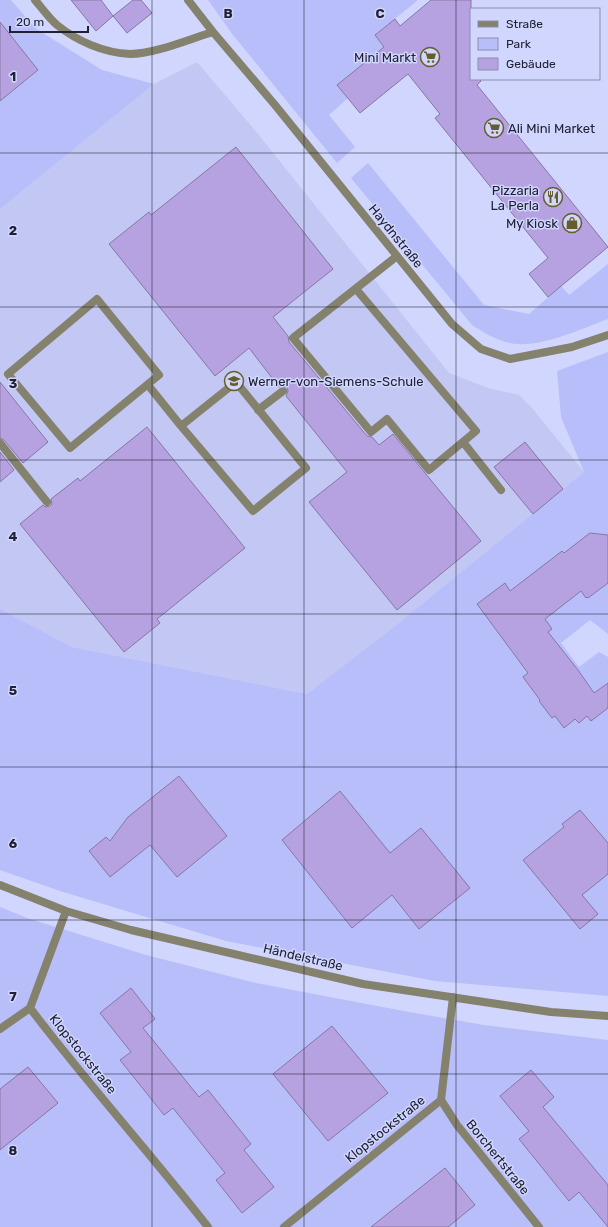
<svg xmlns="http://www.w3.org/2000/svg" width="608" height="1227" font-family="Rubik,sans-serif">
<rect width="100%" height="100%" fill="#d1d6fe"/>
<path fill="#c2c8f3" d="M197,62L254,129L449,373L488,388L519,395L532,408L584,472L395,626L307,694L72,647L0,609V209L154,84Z"/>
<path fill="#b7befa" d="M0,0H11L35,28L102,70L154,84L0,209Z
M208,0H418L375,35L384,47L337,85L348,98L329,115L355,147L337,163L233,35Z
M368,163L484,305L529,314L561,286L569,295L608,264V319C581,329 545,346 517,344C501,343 484,333 472,325L351,178Z
M608,352V634L590,620L561,643L579,667L599,652L608,657V996L435,981L226,941L60,891L0,870V609L72,647L307,694L395,626L584,472L561,417L557,371Z
M0,907L27,918L146,955L256,983L409,1012L484,1025L608,1040V1227H0Z"/>
<path fill="#b6a2e0" stroke="#8677a4" d="M71,0H101L113,16L96,31Z
M133,0H141L152,13L127,33L113,16Z
M431,0H471V79H479L481,81L477,85L608,247L548,297L529,274L548,258L435,118L440,114L408,74L360,113L337,85L384,47L375,35L395,19L400,26Z
M0,22L38,70L0,101Z
M236,147L333,269L273,317L288,336L289,342L367,436L372,437L379,445L393,434L481,541L397,610L309,502L347,472L286,396L288,391L287,387L283,386L279,387L249,348L215,376L109,244L149,212L151,215Z
M0,382L48,442L23,463L4,440L0,438Z
M147,427L245,548L157,619L160,623L124,652L20,524L43,505L45,507L50,506L52,504L51,499L78,478L80,481Z
M525,442L563,489L533,514L494,467Z
M0,452L14,470L0,482Z
M590,533L608,535V583L588,598L587,597L586,598L581,591L545,619L552,629L548,632L578,670L594,693L608,683V708L591,721L587,716L579,723L575,719L564,728L555,716L552,718L539,701L540,700L523,677L528,673L477,604L505,583L510,591L562,551L564,553Z
M179,776L227,836L177,877L150,845L110,877L89,851L106,837L110,841L128,817Z
M340,791L390,853L421,828L470,888L419,929L392,895L352,928L282,840Z
M580,810L608,843V874L582,895L598,914L580,929L523,860L564,827L562,824Z
M131,988L155,1019L143,1028L199,1097L208,1090L251,1144L244,1150L274,1187L242,1213L216,1180L225,1173L173,1108L164,1115L120,1060L131,1052L100,1013Z
M332,1026L388,1093L328,1141L273,1074Z
M28,1067L58,1103L0,1150V1089Z
M531,1070L554,1097L543,1107L608,1185V1227L579,1192L569,1201L519,1139L529,1131L500,1096Z
M445,1168L475,1205L448,1227H371Z"/>
<g fill="none" stroke-linecap="round" stroke-linejoin="round">
<path stroke="#84816c" stroke-width="8" d="M35,0C42,8 49,18 57,25C77,41 104,53 130,54C155,54 189,39 213,32
M188,0L213,32L275,105L452,324L481,349L510,359L572,347L608,335
M356,289L476,431L429,470L387,419L371,432L293,338L397,256
M97,299L159,375L70,448L8,374Z
M236,382L306,468L253,511L181,426Z
M148,385L181,426
M258,410L283,391
M463,442L501,490
M0,443L47,502
M0,885L66,911L131,930L363,984L551,1012L608,1016
M30,1008C87,1083 150,1153 208,1227
M0,1029L30,1008L66,911
M441,1100L457,1125L539,1227
M284,1227L441,1100L453,997"/>
</g>
<path fill="none" stroke="#202134" stroke-width="1" stroke-opacity="0.55" d="M152,0V1227M304,0V1227M456,0V1227M0,153H608M0,307H608M0,460H608M0,614H608M0,767H608M0,920H608M0,1074H608"/>
<defs>
<g id="supermarket-ring" transform="scale(1)"><circle r="9.5" fill="#d1d6fe" stroke="#665d2a" stroke-width="1.5"/><path d="M-6-5.5h2.5l.6 2H6L4.5 2H-2.5L-4.4-4H-6ZM-1.5 3.2a1.3 1.3 0 1 0 .1 0ZM3 3.2a1.3 1.3 0 1 0 .1 0Z" fill="#665d2a"/></g>
<g id="restaurant-ring" transform="scale(1)"><circle r="9.5" fill="#d1d6fe" stroke="#665d2a" stroke-width="1.5"/><path d="M-5-6h1v4h1v-4h1v4h1v-4h1v5L-1.5 .5V6h-2V.5L-5-1ZM5-6V6H3V1.5H1.5Q1.5-4 5-6Z" fill="#665d2a"/></g>
<g id="shop-ring" transform="scale(1)"><circle r="9.5" fill="#d1d6fe" stroke="#665d2a" stroke-width="1.5"/><path d="M-5-2.5h2.3a2.7 3.5 0 0 1 5.4 0H5L5.5 6h-11ZM-1.5-2.5h3a1.5 2.3 0 0 0-3 0Z" fill="#665d2a"/></g>
<g id="school-ring" transform="scale(1)"><circle r="9.5" fill="#d1d6fe" stroke="#665d2a" stroke-width="1.5"/><path d="M0-5L7-2L0 1L-7-2ZM-4 1L0 2.5L4 1V4Q0 6-4 4Z" fill="#665d2a"/></g>
</defs>
<g fill-rule="evenodd">
<use href="#supermarket-ring" x="430" y="57"/>
<use href="#supermarket-ring" x="494" y="128"/>
<use href="#restaurant-ring" x="553" y="197"/>
<use href="#shop-ring" x="572" y="223"/>
<use href="#school-ring" x="234" y="381"/>
</g>
<g text-anchor="middle" dominant-baseline="central" stroke-width="3" stroke-linejoin="round" paint-order="stroke">
<g font-size="13" fill="#202134" stroke="#d1d6fe" text-anchor="end">
<text x="416" y="57">Mini Markt</text>
<text x="508" y="128" text-anchor="start">Ali Mini Market</text>
<text x="539" y="190">Pizzaria<tspan x="539" dy="15">La Perla</tspan></text>
<text x="558" y="223">My Kiosk</text>
<text x="248" y="381" text-anchor="start">Werner-von-Siemens-Schule</text>
</g>
<g font-size="13" fill="#202134" stroke="#d1d6fe">
<text transform="translate(396 236) rotate(51)">Haydnstraße</text>
<text transform="translate(303 957) rotate(13)">Händelstraße</text>
<text transform="translate(83 1054) rotate(51)">Klopstockstraße</text>
<text transform="translate(385 1129) rotate(-39)">Klopstockstraße</text>
<text transform="translate(498 1157) rotate(51)">Borchertstraße</text>
</g>
</g>
<g font-size="13" text-anchor="middle" font-weight="bold" fill="#202134" stroke="#d1d6fe" stroke-width="3" stroke-linejoin="round" paint-order="stroke">
<text x="228" y="18">B</text>
<text x="380" y="18">C</text>
<text x="13" y="81">1</text>
<text x="13" y="235">2</text>
<text x="13" y="388">3</text>
<text x="13" y="541">4</text>
<text x="13" y="695">5</text>
<text x="13" y="848">6</text>
<text x="13" y="1001">7</text>
<text x="13" y="1155">8</text>
</g>
<rect x="470" y="8" width="130" height="72" fill="#d1d6fe" stroke="#8a8ead"/>
<rect x="478" y="21" width="20" height="6" fill="#84816c" stroke="#8a8ead"/>
<text x="506" y="28" font-size="12" fill="#202134">Straße</text>
<rect x="478" y="38" width="20" height="12" fill="#b7befa" stroke="#8a8ead"/>
<text x="506" y="48" font-size="12" fill="#202134">Park</text>
<rect x="478" y="58" width="20" height="12" fill="#b6a2e0" stroke="#8a8ead"/>
<text x="506" y="68" font-size="12" fill="#202134">Gebäude</text>
<path d="M10 26v6h78v-6" fill="none" stroke="#202134" stroke-width="2"/>
<text x="16" y="26" font-size="12" fill="#202134" stroke="#d1d6fe" stroke-width="3" paint-order="stroke">20 m</text>
</svg>
